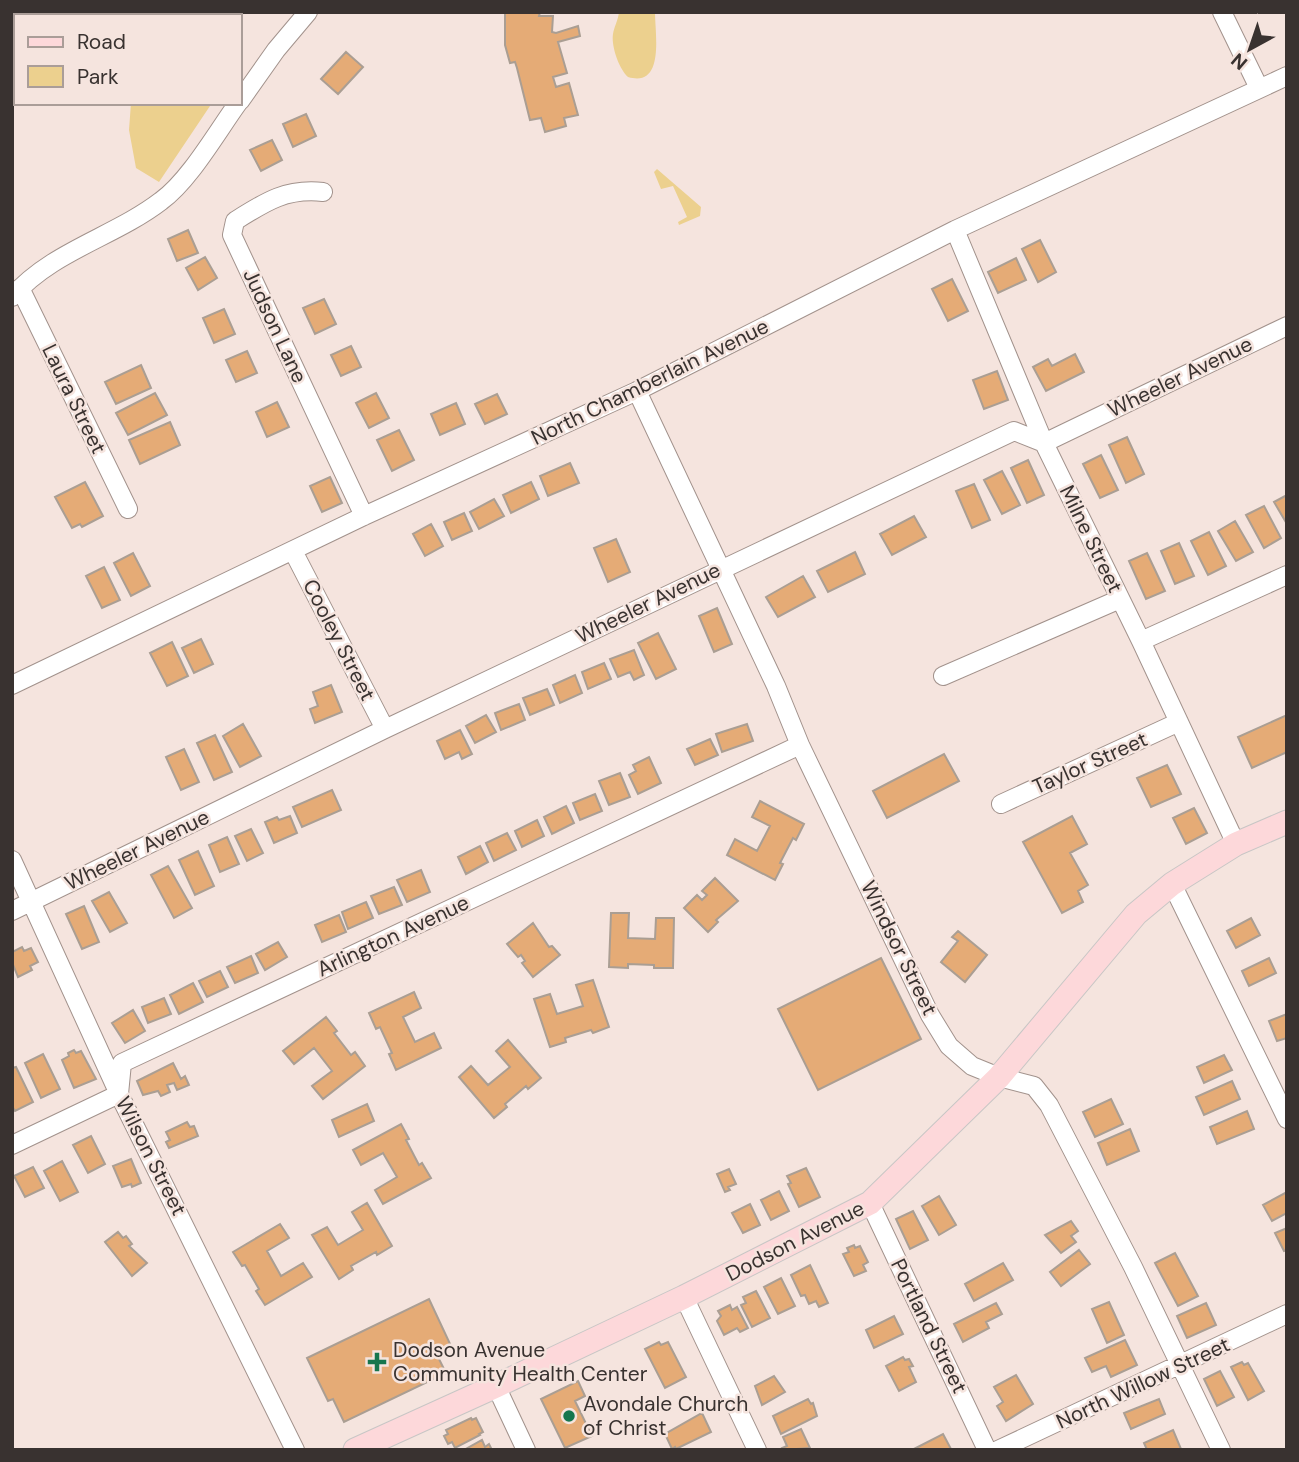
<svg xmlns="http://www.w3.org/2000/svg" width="1299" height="1462" font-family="'DM Sans',sans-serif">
<rect width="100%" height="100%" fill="#f5e4de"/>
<path fill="#ecd08e" d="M12,12H196L197,16H16V82L12,83Z
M619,12H655C655,34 665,88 628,77C619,69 611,46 613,34C614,27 618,21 619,12Z
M131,103H212L159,182L136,168L129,130Z
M657,169L701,207L700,216L679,225L678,222L687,217L673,186L661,189L654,172Z"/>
<path fill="#e5ab76" stroke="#aa9e93" stroke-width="2" d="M505,12H540L539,16H553L552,32L556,33L578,26L580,36L558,42L567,73L553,77L556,87L569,83L578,115L564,118L566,126L545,132L541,118L530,120L517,68L515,62L510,63L505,45Z
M346,52L363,67L338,94L321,79Z
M306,114L316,136L293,147L283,124Z
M272,140L282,160L261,171L250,150Z
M188,230L198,253L177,261L168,239Z
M1040,240L1056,272L1038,282L1022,249Z
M205,257L217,278L198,290L186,268Z
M1016,258L1026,280L998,293L988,272Z
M952,279L968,311L948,321L932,289Z
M324,299L336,324L315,334L303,308Z
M224,309L235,334L214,343L203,318Z
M351,346L361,367L341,376L331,355Z
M247,351L257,373L236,382L226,360Z
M1075,354L1084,372L1046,391L1033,367L1048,359L1052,366Z
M141,365L151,388L116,404L105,382Z
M997,371L1008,400L984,409L973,380Z
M155,393L167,415L128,435L116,413Z
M376,393L389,418L369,428L356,403Z
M497,394L507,414L485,424L475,404Z
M277,402L289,427L267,437L256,412Z
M456,403L465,424L440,435L431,414Z
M170,422L180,445L140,464L129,440Z
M399,430L414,460L392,471L377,440Z
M1127,437L1144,474L1126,483L1109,445Z
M1101,455L1118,490L1100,498L1083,464Z
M1028,460L1044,495L1027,503L1011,468Z
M570,463L579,483L548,496L540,476Z
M1002,471L1020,505L1002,514L984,480Z
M330,477L342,503L322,512L310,486Z
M85,482L103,516L82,527L80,524L72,528L55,497Z
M531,482L539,499L511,513L503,495Z
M974,484L990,520L972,528L956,491Z
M1287,495V524L1274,502Z
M494,499L504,516L479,529L470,512Z
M1264,506L1281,538L1264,548L1246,515Z
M464,513L472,531L452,540L444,522Z
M914,516L926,537L892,555L880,534Z
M1235,521L1253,552L1236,561L1218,531Z
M431,524L443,546L425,556L413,534Z
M1209,532L1226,566L1208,575L1191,541Z
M616,539L630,572L608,582L594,548Z
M1179,543L1194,576L1175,584L1161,551Z
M855,552L865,574L828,592L817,571Z
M133,553L150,586L131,596L114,563Z
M1147,553L1165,591L1146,599L1129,561Z
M104,567L120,600L102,608L86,576Z
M803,576L815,597L778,617L766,597Z
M717,608L732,644L714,652L699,616Z
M658,633L676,669L656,679L638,643Z
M201,639L213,664L194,673L182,648Z
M172,642L188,676L167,686L150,653Z
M634,650L644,675L634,680L630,672L618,677L610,659Z
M604,663L611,679L588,689L582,672Z
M575,675L582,693L560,703L553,685Z
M331,685L342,712L315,723L310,709L318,706L313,692Z
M547,689L554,705L530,715L523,698Z
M519,704L525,720L501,730L495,713Z
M486,715L496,732L475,743L466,726Z
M1287,715V752L1252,768L1238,737Z
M243,724L261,756L240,767L223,736Z
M747,724L753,741L722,752L716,734Z
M460,730L472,754L462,759L459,752L445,759L437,741Z
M215,735L232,772L214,780L197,743Z
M710,739L718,755L695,765L687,749Z
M184,749L199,782L181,790L166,757Z
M944,754L959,781L887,818L873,791Z
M649,757L661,783L638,794L629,775L636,771L633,765Z
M1167,765L1181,794L1151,807L1137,778Z
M620,773L630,797L609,805L599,781Z
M332,790L341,810L302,827L293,807Z
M595,794L602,811L580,820L573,803Z
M760,801L804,824L796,840L793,838L780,863L783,864L775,880L727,855L735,839L757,851L770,826L752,817Z
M566,806L574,823L552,834L544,817Z
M1194,808L1207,833L1186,844L1173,818Z
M290,816L297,833L274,843L265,822L277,817L279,820Z
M1072,816L1087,844L1070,853L1088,885L1078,891L1083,902L1062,913L1023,842Z
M537,820L544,836L522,847L515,831Z
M251,829L263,853L247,861L235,836Z
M507,833L516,850L494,861L486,843Z
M227,837L239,864L220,872L209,845Z
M480,846L488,862L466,874L458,857Z
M198,851L214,886L195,895L179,860Z
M168,866L192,908L174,918L151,875Z
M421,870L430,892L407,902L397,880Z
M715,878L738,901L716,920L718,922L708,932L684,908L697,895L702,900L707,895L702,891Z
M394,887L402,905L379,914L371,896Z
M109,892L127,923L110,932L92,901Z
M366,902L373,918L348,929L342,912Z
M84,906L99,942L82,949L66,914Z
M611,913H629L628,938L655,939L656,918H674L673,968H654V965L628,964V968L609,967Z
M339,915L346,932L322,942L315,925Z
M1251,918L1260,935L1236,948L1227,931Z
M533,923L549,947L552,946L560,955L533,977L522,963L525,961L521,955L518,957L507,944Z
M958,931L987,955L965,982L941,962L958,941L952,937Z
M278,942L287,957L265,970L256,954Z
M22,947L24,951L31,948L38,962L30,966L32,970L18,977L12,962V952Z
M251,956L258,973L235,983L227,967Z
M881,958L921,1039L818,1090L778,1009Z
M1269,958L1276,973L1249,986L1242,971Z
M220,971L228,987L207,997L199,981Z
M593,980L609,1027L593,1033L591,1030L565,1038L566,1042L550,1047L534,999L550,994L557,1014L583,1006L576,985Z
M193,983L203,1002L179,1014L170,995Z
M414,992L421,1008L403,1017L415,1042L434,1033L441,1048L396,1070L389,1054L392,1053L380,1027L376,1029L369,1013Z
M164,998L171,1014L148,1023L142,1007Z
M133,1010L145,1031L125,1043L112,1023Z
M1287,1014V1038L1277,1041L1269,1021Z
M326,1017L337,1031L334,1033L351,1055L355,1052L365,1066L323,1099L312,1086L332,1071L314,1048L294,1064L283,1051Z
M508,1040L541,1078L528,1089L526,1086L505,1104L507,1107L494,1118L459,1077L471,1066L488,1085L510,1067L496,1051Z
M74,1050L76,1053L81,1051L96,1079L74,1088L62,1060L69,1056L68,1053Z
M43,1054L60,1089L41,1098L25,1063Z
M1224,1055L1232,1070L1204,1083L1197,1067Z
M173,1063L181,1079L185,1076L189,1085L177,1090L174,1083L167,1085L170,1092L161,1096L158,1091L143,1095L137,1081Z
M16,1067L33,1102L15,1111L12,1106V1068Z
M1232,1081L1240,1099L1204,1115L1196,1097Z
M1111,1099L1123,1124L1095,1137L1083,1112Z
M367,1104L374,1121L339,1137L332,1120Z
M1247,1111L1254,1129L1217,1144L1210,1127Z
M187,1122L190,1127L194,1126L198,1136L169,1148L166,1142L170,1140L166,1132Z
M401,1124L409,1139L406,1140L419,1165L422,1163L431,1178L383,1204L375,1190L397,1177L383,1153L361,1165L353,1150Z
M1130,1129L1139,1151L1107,1165L1098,1143Z
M91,1136L105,1164L88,1173L73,1145Z
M131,1159L141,1183L132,1187L131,1184L122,1187L113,1166Z
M62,1161L78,1192L60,1201L44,1171Z
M33,1167L44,1188L25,1197L14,1176Z
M806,1168L820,1197L799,1207L788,1184L791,1183L787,1176Z
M729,1169L736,1184L728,1187L730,1190L725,1192L717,1174Z
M779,1191L789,1211L771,1220L761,1200Z
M1287,1192V1213L1272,1221L1263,1205Z
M939,1196L956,1225L939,1235L922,1206Z
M367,1203L392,1246L377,1255L376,1252L351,1266L353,1270L339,1279L312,1235L327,1227L338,1245L363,1230L352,1212Z
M750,1204L760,1225L743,1233L732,1213Z
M913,1211L928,1240L910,1249L896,1219Z
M1071,1221L1078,1231L1071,1236L1076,1242L1061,1253L1045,1235Z
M280,1224L289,1238L267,1251L281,1276L303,1263L312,1277L265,1305L256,1291L259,1289L245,1265L242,1266L233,1252Z
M1287,1228V1250L1284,1251L1275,1233Z
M118,1232L123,1238L126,1236L132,1244L129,1246L147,1263L132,1276L105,1242Z
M854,1245L855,1248L860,1246L868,1262L863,1265L866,1271L854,1276L843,1254L849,1252L847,1248Z
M1079,1250L1090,1264L1061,1286L1050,1272Z
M1175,1253L1198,1296L1178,1306L1155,1263Z
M1003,1263L1013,1280L974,1301L965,1284Z
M810,1265L828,1303L819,1307L816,1301L809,1304L805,1295L801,1296L791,1275Z
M781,1278L795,1306L778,1314L764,1287Z
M756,1291L770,1318L752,1327L741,1305L746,1303L743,1297Z
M429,1299L451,1346L436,1353L446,1373L344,1422L333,1399L328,1401L307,1358Z
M1109,1302L1124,1335L1107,1343L1092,1309Z
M996,1303L1002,1314L986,1322L989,1328L963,1342L954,1324Z
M1206,1303L1216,1325L1187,1338L1177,1316Z
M730,1305L732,1310L737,1307L748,1328L740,1332L737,1328L724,1335L717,1321L721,1316L718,1311Z
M894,1316L903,1334L874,1348L866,1330Z
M1125,1340L1137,1365L1111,1377L1106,1366L1092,1372L1085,1358Z
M659,1342L661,1345L668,1342L686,1377L665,1388L645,1349Z
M903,1357L905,1360L909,1359L913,1366L909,1367L916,1382L899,1391L886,1366Z
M1242,1362L1244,1365L1248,1363L1264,1391L1248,1400L1231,1367Z
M1220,1371L1234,1397L1217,1406L1204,1379Z
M1016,1375L1033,1404L1006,1421L997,1406L1003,1402L994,1387Z
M774,1376L785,1392L762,1405L755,1386Z
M578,1381L585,1396L575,1401L592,1436L565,1448L541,1399Z
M808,1399L811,1404L813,1403L817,1416L781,1434L773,1416Z
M1159,1399L1165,1414L1131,1429L1124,1413Z
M702,1413L711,1432L676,1449L675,1447L672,1449L665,1434Z
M471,1418L472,1420L476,1418L483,1432L479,1434L480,1435L455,1448L452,1442L448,1444L444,1436L448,1434L446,1430Z
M801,1429L810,1448L783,1450L782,1448L787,1446L783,1437Z
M1173,1430L1181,1449L1147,1450L1144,1443Z
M943,1434L951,1449L912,1450Z
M482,1440L485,1447L489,1444L492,1450H464Z"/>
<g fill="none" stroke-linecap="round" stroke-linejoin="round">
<g stroke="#a2928c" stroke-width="20">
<path id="minor" d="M1222,12L1259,88
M240,101L276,50L308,12
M323,192C286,188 265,202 235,221L232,235L364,516
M955,230L1044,443L1141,641L1236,844
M20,288L128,509
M12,297C52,251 114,237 161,201C189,181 217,132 238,103
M637,391L776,686L800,745L930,1015L949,1046L972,1066L999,1077L1034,1086L1049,1105L1133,1267L1221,1450
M293,551L385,729
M1141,641L1287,575
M943,676L1120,599
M12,685L364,516L637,391L955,230L1287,76
M1001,804L1179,722
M12,860L119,1094L295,1450
M1172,884L1287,1119
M12,911L385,729L1014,431L1044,443L1287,326
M12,1145L119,1094L122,1063L800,745
M870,1203L987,1450
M684,1297L757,1450
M496,1386L526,1450
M998,1450L1287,1314"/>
</g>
<g stroke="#c8c6c5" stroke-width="25">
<path id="major" d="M355,1450L496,1386L684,1297L870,1203L999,1077L1136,914L1172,884L1236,844L1287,822"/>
</g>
<use href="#minor" stroke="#fff" stroke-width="18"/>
<use href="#major" stroke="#fdd8da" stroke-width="23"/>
</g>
<g fill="#16764d" stroke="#f5e4de" stroke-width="2.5">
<path d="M373.5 1351.5h7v7h7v7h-7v7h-7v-7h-7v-7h7z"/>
<circle cx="569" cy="1416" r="7"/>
</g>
<g text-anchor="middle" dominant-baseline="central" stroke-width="5" stroke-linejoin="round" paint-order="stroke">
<g font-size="21" fill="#393230" stroke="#f5e4de">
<text transform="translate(275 326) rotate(65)">Judson Lane</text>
<text transform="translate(1180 377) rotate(-26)">Wheeler Avenue</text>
<text transform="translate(650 382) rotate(-26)">North Chamberlain Avenue</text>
<text transform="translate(74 399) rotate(64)">Laura Street</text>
<text transform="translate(1091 539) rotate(64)">Milne Street</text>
<text transform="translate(648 603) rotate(-26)">Wheeler Avenue</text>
<text transform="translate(339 640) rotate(63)">Cooley Street</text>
<text transform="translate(1090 763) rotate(-24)">Taylor Street</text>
<text transform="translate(137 850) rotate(-26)">Wheeler Avenue</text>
<text transform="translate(393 936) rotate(-25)">Arlington Avenue</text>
<text transform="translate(899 948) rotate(64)">Windsor Street</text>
<text transform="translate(151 1156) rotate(63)">Wilson Street</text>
<text transform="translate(795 1241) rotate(-27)">Dodson Avenue</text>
<text transform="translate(929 1326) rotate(64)">Portland Street</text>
<text transform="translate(1143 1383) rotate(-25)">North Willow Street</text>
</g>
<g font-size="21" fill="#393230" stroke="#f5e4de" text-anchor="start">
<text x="393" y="1350">Dodson Avenue<tspan x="393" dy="24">Community Health Center</tspan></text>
<text x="583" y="1404">Avondale Church<tspan x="583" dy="24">of Christ</tspan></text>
</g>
</g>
<rect width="1299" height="1462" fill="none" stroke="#393230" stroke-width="28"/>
<rect x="14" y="14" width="228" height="91" fill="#f5e4de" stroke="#aa9d98" stroke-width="2"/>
<rect x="28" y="37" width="35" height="10" fill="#fdd8da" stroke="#aa9d98" stroke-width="2"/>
<text x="77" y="49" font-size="21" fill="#393230">Road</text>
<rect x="28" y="66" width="35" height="21" fill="#ecd08e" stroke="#aa9d98" stroke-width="2"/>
<text x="77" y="84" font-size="21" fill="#393230">Park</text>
<g transform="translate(1250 49) rotate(220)" stroke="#f5e4de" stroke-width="5" paint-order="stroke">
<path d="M0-5L12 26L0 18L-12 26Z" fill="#393230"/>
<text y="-10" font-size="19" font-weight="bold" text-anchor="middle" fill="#393230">N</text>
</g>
</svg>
